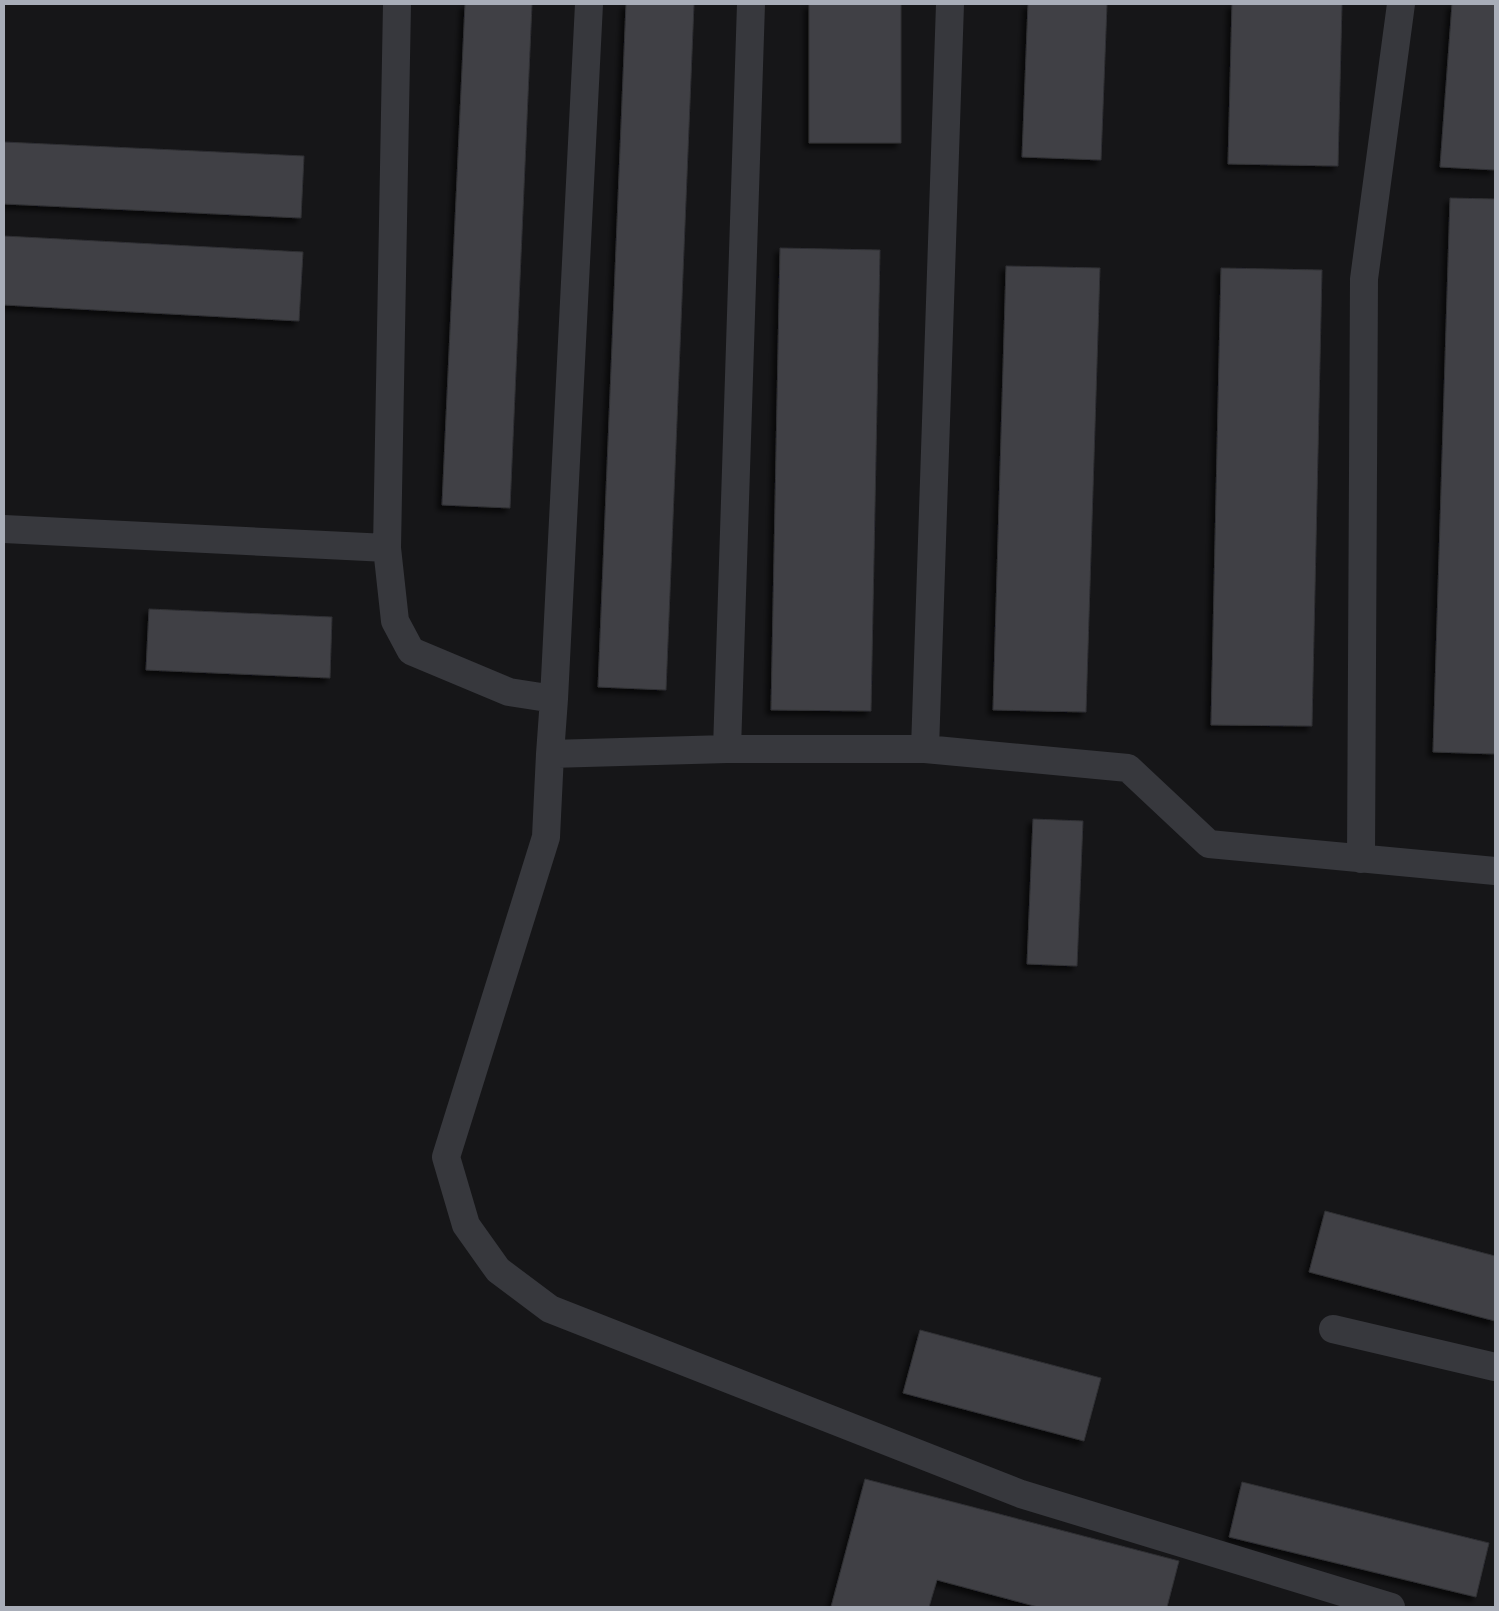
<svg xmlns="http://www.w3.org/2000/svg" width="1499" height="1611" font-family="Mulish,sans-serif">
<defs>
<filter id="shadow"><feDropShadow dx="-4.5" dy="4.5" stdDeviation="2.5" flood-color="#0009"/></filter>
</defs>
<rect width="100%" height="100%" fill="#161618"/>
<path fill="#404145" stroke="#303034" filter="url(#shadow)" d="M465,4H532L510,508L442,505Z
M626,4H694L666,690L598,687Z
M809,4H901V143H809Z
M1028,4H1107L1101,160L1022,157Z
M1232,4H1342L1338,166L1228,164Z
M1452,4H1495V170L1440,167Z
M4,142L304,156L301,218L4,204Z
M1450,198L1495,199V754L1433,752Z
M4,236L303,252L299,321L4,305Z
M780,248L880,250L871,711L771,710Z
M1006,266L1100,268L1086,712L993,710Z
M1221,268L1322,270L1312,726L1211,725Z
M149,609L332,617L330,678L146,670Z
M1033,819L1083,821L1077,966L1027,964Z
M1325,1211L1495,1256V1321L1309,1272Z
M920,1330L1101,1378L1084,1441L903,1393Z
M865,1479L1179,1561L1167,1607H1038L937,1580L929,1607H831Z
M1242,1482L1489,1543L1476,1597L1229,1537Z"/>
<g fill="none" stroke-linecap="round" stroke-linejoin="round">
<path stroke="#37383d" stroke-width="28" d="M397,4L387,548L395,621L411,651L509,692L554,699
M589,4L554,699L550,754L546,837L446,1157L466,1225L498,1270L550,1309L1021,1494L1391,1607
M4,529L387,548
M727,749L751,4
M925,749L950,4
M550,754L727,749H925L1128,768L1209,844L1495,871
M1361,859L1364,279L1401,4
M1333,1329L1495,1367"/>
</g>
<rect width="1499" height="1611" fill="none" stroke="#a8adb8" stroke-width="10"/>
</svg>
